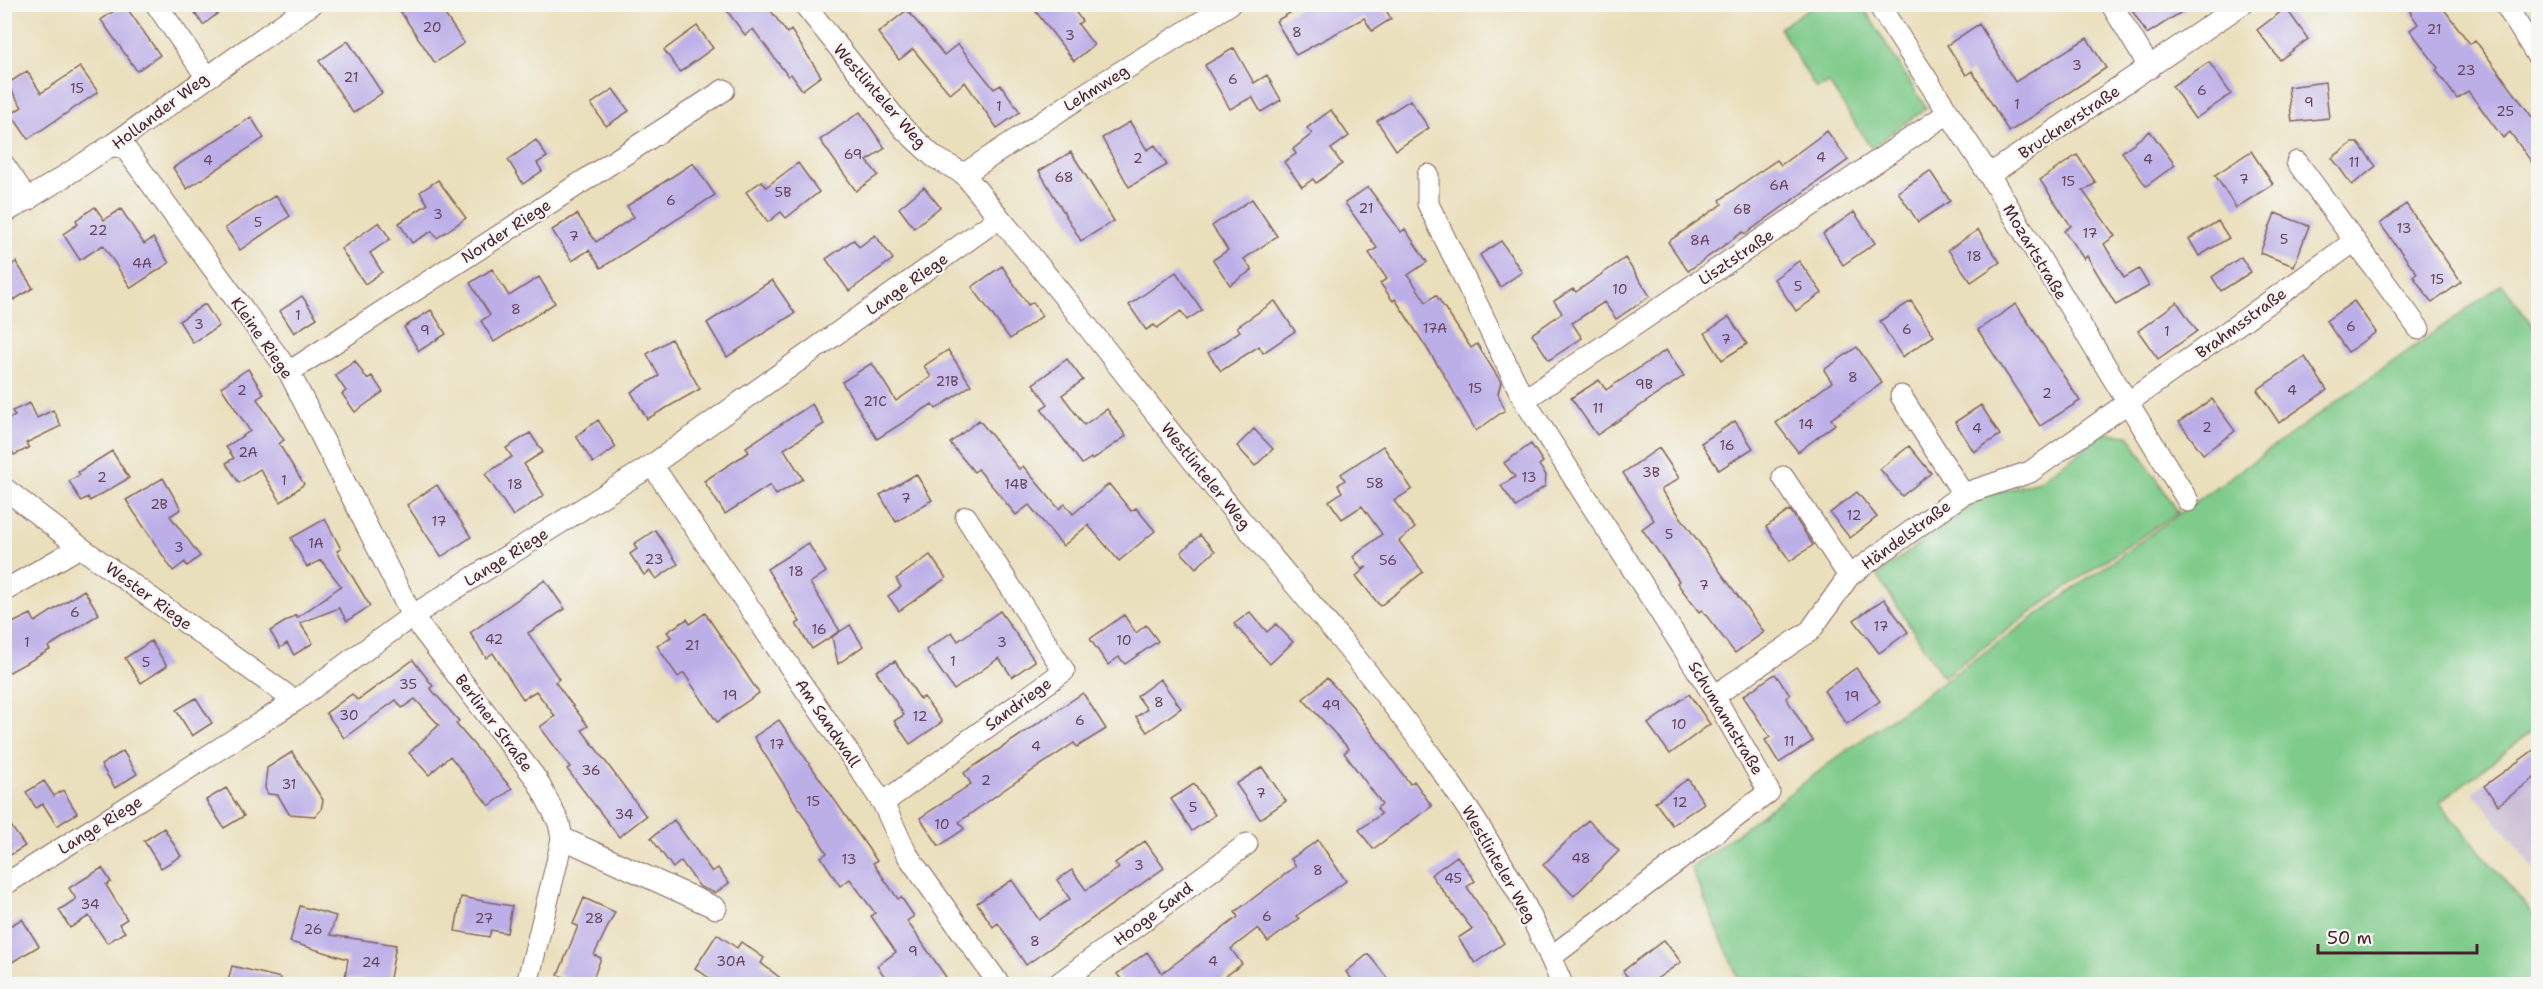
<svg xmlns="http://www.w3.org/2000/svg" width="2543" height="989" font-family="'Shantell Sans',sans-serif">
<rect width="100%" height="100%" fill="#f6f6f2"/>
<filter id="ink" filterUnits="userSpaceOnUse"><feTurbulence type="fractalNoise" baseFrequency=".0167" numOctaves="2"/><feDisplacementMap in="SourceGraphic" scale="12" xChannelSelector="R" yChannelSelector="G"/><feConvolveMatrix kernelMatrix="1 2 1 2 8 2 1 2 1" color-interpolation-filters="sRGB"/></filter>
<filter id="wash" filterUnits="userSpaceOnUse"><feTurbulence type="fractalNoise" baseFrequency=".008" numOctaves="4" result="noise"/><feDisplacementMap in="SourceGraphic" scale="24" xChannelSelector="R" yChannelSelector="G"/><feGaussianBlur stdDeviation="1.35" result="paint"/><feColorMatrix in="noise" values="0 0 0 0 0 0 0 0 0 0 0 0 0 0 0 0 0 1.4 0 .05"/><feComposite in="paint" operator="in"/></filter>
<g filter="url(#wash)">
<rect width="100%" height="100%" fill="#eadfbb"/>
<path fill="#cbbfd5" d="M2538,744V873L2473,792Z"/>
<path fill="#7fcb8a" stroke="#64755a" stroke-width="1.5" d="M1814,5H1862L1926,108L1871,148L1829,83L1816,89L1780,28Z
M2502,284L2538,333V726L2439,803L2538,920V984H1741L1691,868L1846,751Z
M2106,433L2128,435L2178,512L2065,588L1943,677L1877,575L1983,497L2039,481Z"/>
<g id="blocks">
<path fill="#bcafe8" d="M124,4L160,55L137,71L101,20Z
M189,4H230L203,25Z
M410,4H438L464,43L435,63L400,11Z
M722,4H766L787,33L791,30L821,76L802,90L791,74L788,76L753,29L745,35Z
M1030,4H1070L1082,21L1078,24L1094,45L1074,61Z
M1305,4H1387L1384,6L1391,19L1372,31L1364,18L1296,55L1276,21Z
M2128,4H2194L2147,34Z
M2419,4H2440L2470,44L2475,40L2538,125V171L2510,132L2503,138L2468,91L2457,99L2436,70L2438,68L2410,30L2418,24L2410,12Z
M2286,8L2308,39L2280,60L2257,30Z
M907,10L944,55L958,44L994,89L1001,85L1020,112L997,128L965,82L950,94L913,49L899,60L878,33Z
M1979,24L2015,82L2087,38L2106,68L2009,132L1972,71L1966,75L1947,45Z
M697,26L713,48L680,72L664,50Z
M348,41L382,93L353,113L319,61Z
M1234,48L1254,83L1267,75L1281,100L1261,112L1252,97L1230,109L1205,65Z
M2209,62L2231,94L2195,119L2172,86Z
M80,67L98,92L28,139L11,114L22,107L7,84L27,71L41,93Z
M2325,82L2329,118L2292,122L2288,87Z
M613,89L629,111L606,126L591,104Z
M1410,100L1429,128L1396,150L1377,121Z
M1331,110L1349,136L1331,149L1342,164L1316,183L1313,179L1302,187L1284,162L1296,154L1293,149L1312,134L1307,128Z
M860,112L885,148L867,161L878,175L856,191L820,140Z
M251,117L264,138L187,189L173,168Z
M1130,122L1147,150L1155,145L1167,165L1129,187L1102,138Z
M1827,131L1848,160L1745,234L1743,232L1688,271L1668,242L1722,204L1720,200L1740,185L1777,160L1781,165Z
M2150,131L2175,165L2146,186L2122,152Z
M536,140L547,157L537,163L542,171L523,184L508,160Z
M2352,143H2358L2376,166L2352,185L2332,158Z
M2251,151L2273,184L2236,208L2215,175Z
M1071,152L1114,221L1081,241L1039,171Z
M2077,155L2096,183L2083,191L2115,236L2104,244L2124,278L2139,269L2149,286L2116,305L2087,256L2084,259L2064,231L2071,226L2040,180Z
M693,163L715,195L601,268L589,250L572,261L552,230L577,214L596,242L634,217L627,206Z
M798,163L819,192L786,218L781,212L768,222L746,192L762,181L766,187Z
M1930,171L1950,201L1918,222L1898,192Z
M438,180L466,218L437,238L432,231L412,243L399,223L428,204L420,192Z
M924,187L940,207L914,228L899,208Z
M1368,187L1401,232L1405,229L1427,262L1408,275L1426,302L1436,295L1471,348L1477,344L1501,382L1498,394L1505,410L1476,431L1441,370L1395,299L1393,301L1380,283L1387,279L1369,253L1377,248L1345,203Z
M276,195L290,216L240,250L225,228Z
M1252,199L1277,236L1244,259L1252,270L1230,285L1213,260L1228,250L1212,226Z
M2406,204L2461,282L2432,303L2413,276L2417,273L2380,224Z
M95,207L104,220L121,209L144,244L153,238L169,263L131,288L103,245L80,260L63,234L78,224L76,220Z
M1854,212L1875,243L1843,265L1823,234Z
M2275,213L2309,226L2294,266L2260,253Z
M2218,221L2229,238L2199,256L2189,239Z
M379,222L390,239L370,253L382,272L365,284L341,249Z
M1978,230L2000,262L1971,282L1948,250Z
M875,235L893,259L849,291L826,259L852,241L854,240L859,247Z
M1501,241L1522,272L1500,287L1480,255Z
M2241,257L2251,272L2221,291L2212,277Z
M1625,258L1650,296L1616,319L1604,302L1572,323L1582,338L1549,360L1532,334L1562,313L1554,301L1573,289L1576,292Z
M1799,261L1822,293L1796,311L1774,279Z
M16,262L33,288L14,300L4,286V270Z
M1002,266L1028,305L1033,302L1042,316L1010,339L972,287Z
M492,269L509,296L539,277L555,303L494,342L481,321L490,315L470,283Z
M1176,272L1202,310L1187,320L1181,311L1157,328L1154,325L1146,330L1129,305Z
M772,280L795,313L727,357L707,323Z
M302,296L317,318L294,333L280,311Z
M1275,301L1295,331L1263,353L1259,346L1221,371L1208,353L1240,331L1237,327Z
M1911,301L1934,336L1902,357L1880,321Z
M2354,301L2376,332L2348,352L2326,321Z
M2177,302L2197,331L2158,359L2138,331Z
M205,304L219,326L193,343L179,321Z
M2016,304L2080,401L2040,426L1978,330Z
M431,310L446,334L419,351L404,327Z
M1729,317L1747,344L1722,360L1705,333Z
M671,339L700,389L647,419L631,392L659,376L647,354Z
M1857,347L1882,383L1831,419L1835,424L1798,452L1776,423L1832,382L1824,370Z
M948,350L971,385L936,409L932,404L877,439L842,382L872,363L896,401L931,377L924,366Z
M1666,350L1684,376L1597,435L1571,398L1599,380L1606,390Z
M2305,357L2327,390L2279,423L2257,390Z
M1067,359L1083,380L1062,395L1084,425L1107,409L1126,436L1092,460L1091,458L1082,464L1041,409L1048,404L1033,384Z
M355,361L367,379L372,376L383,392L355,412L342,394L346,391L335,375Z
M248,369L264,394L257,399L284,440L279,444L304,484L281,502L260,469L239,483L226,463L234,458L226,447L250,431L221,387Z
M2212,399L2235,431L2203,454L2179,422Z
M30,403L37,418L53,410L61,426L26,443L29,448L14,455L4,435V421L15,416L12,411Z
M812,404L824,424L784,449L803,479L776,495L770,485L725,514L704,481L749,452L746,447Z
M1981,405L2000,435L1974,452L1955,422Z
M598,420L616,447L593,463L576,436Z
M979,420L1019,469L1023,466L1059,509L1065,504L1073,514L1109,484L1131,511L1136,508L1155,531L1119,561L1088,525L1063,546L1029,505L1016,515L978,469L974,472L950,443Z
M1735,421L1753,448L1719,470L1701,443Z
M1254,429L1273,449L1255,466L1237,446Z
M530,433L543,452L524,464L544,495L513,516L485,474L512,457L506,448Z
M1531,444L1543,462L1539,465L1546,475L1545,486L1516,507L1501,486L1515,477L1504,463Z
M1383,446L1412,489L1394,501L1415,528L1399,541L1423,572L1380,606L1356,576L1367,567L1362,569L1353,557L1382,534L1362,506L1342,519L1329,501L1342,492L1338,485L1345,480L1341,474Z
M1909,446L1931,473L1902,496L1880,469Z
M1659,448L1679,478L1661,490L1764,632L1735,653L1702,610L1699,612L1677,583L1679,581L1642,529L1654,520L1623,473Z
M112,451L129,478L90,501L88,497L81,501L69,481L80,475L78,472Z
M916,474L932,500L896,522L880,495Z
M163,478L181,509L170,516L200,556L187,566L185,562L173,571L126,500Z
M437,485L471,537L441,557L407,505Z
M1857,492L1877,517L1850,538L1830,513Z
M1790,510L1813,545L1790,561L1766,527Z
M325,519L341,549L337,551L370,606L347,621L339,608L300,623L313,643L294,655L287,643L280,648L270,631L296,615L297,618L341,586L321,560L307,567L291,538Z
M655,530L678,564L656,579L650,571L644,575L630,554L637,549L634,544Z
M1200,535L1215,551L1196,568L1181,552Z
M808,543L826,572L810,583L840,631L812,649L796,624L800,622L767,569Z
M930,555L946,578L899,611L888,596L901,587L896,579Z
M545,580L565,609L528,633L559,679L555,682L588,726L582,730L646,816L619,837L567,769L570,767L540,727L555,716L536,691L523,699L493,653L486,658L470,633Z
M84,590L99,614L48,647L50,650L4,675V627L31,614L35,622Z
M1884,599L1908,632L1879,653L1854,620Z
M1000,611L1035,661L1012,677L999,658L954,690L926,650L952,632L958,641Z
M1250,612L1267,632L1276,624L1293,642L1270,664L1234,624Z
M705,613L759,693L717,722L684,673L678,677L657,646L671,637L667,632L687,619L690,624Z
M1124,615L1136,633L1146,625L1158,641L1125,664L1119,657L1108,665L1090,639Z
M850,625L863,646L838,664L832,637Z
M151,641L167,666L141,683L125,658Z
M413,660L433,686L430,688L459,721L456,724L512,789L489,806L450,756L429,775L409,753L439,725L415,699L402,708L396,700L344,738L326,713L352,694L357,700L362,697Z
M895,661L920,699L924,697L942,722L910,744L894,721L904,715L876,671Z
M1856,668L1880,701L1847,724L1824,691Z
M1775,674L1790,695L1786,698L1813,741L1779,763L1765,740L1770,737L1743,696Z
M1327,678L1353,707L1410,784L1414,781L1432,806L1373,849L1359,830L1381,814L1377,808L1382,804L1344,753L1349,749L1303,699Z
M1160,679L1181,708L1147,732L1136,717L1147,709L1137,696Z
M1083,693L1106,729L1077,747L1074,743L1008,787L959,822L964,829L939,846L920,818L971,784L964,773Z
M1689,694L1710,724L1670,754L1648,724Z
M196,698L212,723L192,736L176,710Z
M779,720L877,861L873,863L898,899L901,897L914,916L907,921L946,977L935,984H890L877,966L896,952L871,916L875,913L850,879L840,886L821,857L827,853L754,737Z
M2538,747V775L2498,805L2484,786Z
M123,751L137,774L115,788L101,765Z
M292,752L323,800L321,810L315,816L289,814L278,795L268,794L265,788L267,768Z
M1262,767L1286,801L1260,819L1236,784Z
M1688,779L1704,803L1672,825L1655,802Z
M44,781L54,796L63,790L77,813L57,826L43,804L36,808L26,792Z
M1194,784L1215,815L1192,831L1171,799Z
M226,788L244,816L224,828L206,800Z
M4,816L25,846L4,859Z
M674,820L712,872L718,868L729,883L715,893L700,887L681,861L673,868L651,838Z
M1588,820L1619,851L1574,896L1543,865Z
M164,828L181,856L161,868L144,841Z
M1318,840L1346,881L1296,916L1299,919L1268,942L1258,928L1231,949L1242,964L1215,984H1125L1117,974L1147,952L1162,973L1238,917L1235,912L1296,866L1291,859Z
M1145,841L1164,868L1026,965L998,923L993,927L977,903L1012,880L1039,920L1070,899L1057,880L1072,870L1086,890L1119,868L1115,863Z
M1457,856L1475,881L1467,887L1504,943L1475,963L1458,938L1472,929L1431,875Z
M102,868L111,882L106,885L127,919L119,924L125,932L107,943L89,916L70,928L59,910L76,899L69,888Z
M461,897L512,906L507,933L491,930L489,937L455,931Z
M584,898L615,912L594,955L601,958L591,984H583L558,975L578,926L573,924Z
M300,906L336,916L330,935L396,945L389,984L345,978L348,959L290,942Z
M22,919L39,946L4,967V929Z
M717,934L737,948L741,942L764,958L761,963L788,984H718L695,968Z
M1664,940L1681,962L1649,984H1633L1623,971Z
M1368,954L1392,984H1356L1346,972Z
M232,966L281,978L280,984H227Z"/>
</g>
</g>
<g filter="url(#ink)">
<use href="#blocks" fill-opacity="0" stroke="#82625d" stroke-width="1.5"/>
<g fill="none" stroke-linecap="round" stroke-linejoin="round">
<g stroke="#82625d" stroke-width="23">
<path id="minor" d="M156,4L206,76
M804,4L904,129L934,157L964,174C1001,220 1039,265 1076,312C1131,381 1184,451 1240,519C1361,664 1490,808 1562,984
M1878,4L1989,175L2188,501
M2505,4L2538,57
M2113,7L2150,68
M114,146L125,148L289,372L412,616L537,780L559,823L562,838L557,862L527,984
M2297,162L2419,329
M4,165L28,200
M964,174L1085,94L1230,4
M1428,175V204L1524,400L1714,696L1769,792L1551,957
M1989,175L2242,4
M4,213C112,151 209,74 312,4
M289,372L724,90
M1901,396L1963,494
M1524,400L1948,113
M652,465L883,803L906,853L999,984
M1783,477L1849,576
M4,488L80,547L295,701
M4,591L80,547
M1714,696L1810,631L1849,576L1963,494L2030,472L2355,241
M883,803L1064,671L966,517
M562,838L716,908
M4,885L295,701L412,616L652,465L999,218
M1058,984L1247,844"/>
</g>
<use href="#minor" stroke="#fff" stroke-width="21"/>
</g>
</g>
<g text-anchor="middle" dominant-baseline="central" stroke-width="4.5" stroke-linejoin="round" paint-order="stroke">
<g font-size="14" fill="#66435a">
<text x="432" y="27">20</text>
<text x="2434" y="29">21</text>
<text x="1297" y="32">8</text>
<text x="1070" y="35">3</text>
<text x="2077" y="65">3</text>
<text x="2466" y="70">23</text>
<text x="351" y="77">21</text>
<text x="1233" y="79">6</text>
<text x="77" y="88">15</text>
<text x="2202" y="90">6</text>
<text x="2309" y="102">9</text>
<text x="2017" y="104">1</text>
<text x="999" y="106">1</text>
<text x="2505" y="111">25</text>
<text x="853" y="154">69</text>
<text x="1821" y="157">4</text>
<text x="1138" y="158">2</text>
<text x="2148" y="159">4</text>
<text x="208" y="160">4</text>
<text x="2354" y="162">11</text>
<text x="1064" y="177">68</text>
<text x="2244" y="179">7</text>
<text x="2068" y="181">15</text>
<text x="1779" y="185">6A</text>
<text x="783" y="192">5B</text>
<text x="671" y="200">6</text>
<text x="1366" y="208">21</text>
<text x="1742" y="209">6B</text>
<text x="438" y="214">3</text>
<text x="258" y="222">5</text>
<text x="2404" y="228">13</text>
<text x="98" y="230">22</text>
<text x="2090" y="233">17</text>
<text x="574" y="236">7</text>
<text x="2284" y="239">5</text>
<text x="1700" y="240">8A</text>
<text x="1974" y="256">18</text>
<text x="142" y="263">4A</text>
<text x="2437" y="279">15</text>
<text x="1798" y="286">5</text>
<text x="1620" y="289">10</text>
<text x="516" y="309">8</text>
<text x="298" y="315">1</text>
<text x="199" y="324">3</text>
<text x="2351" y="326">6</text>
<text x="1435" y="328">17A</text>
<text x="1907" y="329">6</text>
<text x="425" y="330">9</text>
<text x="2167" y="331">1</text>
<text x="1726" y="339">7</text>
<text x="1853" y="377">8</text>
<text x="947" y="381">21B</text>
<text x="1644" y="384">9B</text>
<text x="1475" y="388">15</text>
<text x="242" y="390">2</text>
<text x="2292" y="390">4</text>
<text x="2047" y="393">2</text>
<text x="875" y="401">21C</text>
<text x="1598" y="408">11</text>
<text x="1806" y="424">14</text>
<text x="2207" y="427">2</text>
<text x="1977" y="428">4</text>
<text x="1727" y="445">16</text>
<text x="248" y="452">2A</text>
<text x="1651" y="472">3B</text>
<text x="102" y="477">2</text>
<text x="1529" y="477">13</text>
<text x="284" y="480">1</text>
<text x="1375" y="483">58</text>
<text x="515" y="484">18</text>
<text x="1016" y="484">14B</text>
<text x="906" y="498">7</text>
<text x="159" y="504">2B</text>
<text x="1854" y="515">12</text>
<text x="439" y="521">17</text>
<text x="1669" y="534">5</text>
<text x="316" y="543">1A</text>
<text x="179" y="547">3</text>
<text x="654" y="559">23</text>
<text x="1388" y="560">56</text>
<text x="796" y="571">18</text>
<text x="1704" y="585">7</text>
<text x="75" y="612">6</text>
<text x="1881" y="626">17</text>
<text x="819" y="629">16</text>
<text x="494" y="639">42</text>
<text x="1124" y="640">10</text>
<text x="27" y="642">1</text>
<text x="1002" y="642">3</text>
<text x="692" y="645">21</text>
<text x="953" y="661">1</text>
<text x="146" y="662">5</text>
<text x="408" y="684">35</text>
<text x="730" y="695">19</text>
<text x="1852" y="696">19</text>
<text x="1159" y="702">8</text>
<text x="1331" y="705">49</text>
<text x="349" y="715">30</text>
<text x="920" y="716">12</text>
<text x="1080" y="720">6</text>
<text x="1679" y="724">10</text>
<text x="1789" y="741">11</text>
<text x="777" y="744">17</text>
<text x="1036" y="746">4</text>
<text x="591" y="770">36</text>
<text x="986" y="780">2</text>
<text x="289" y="784">31</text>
<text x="1261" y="793">7</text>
<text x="813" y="801">15</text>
<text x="1680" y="802">12</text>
<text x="1193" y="807">5</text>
<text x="624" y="814">34</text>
<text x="942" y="824">10</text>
<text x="1581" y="858">48</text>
<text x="849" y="859">13</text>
<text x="1139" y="865">3</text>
<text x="1318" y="870">8</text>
<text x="1453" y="878">45</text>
<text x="90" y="904">34</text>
<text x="1267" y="916">6</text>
<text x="484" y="918">27</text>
<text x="594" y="918">28</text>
<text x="313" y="929">26</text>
<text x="1035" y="941">8</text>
<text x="913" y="951">9</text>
<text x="731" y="961">30A</text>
<text x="1213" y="961">4</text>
<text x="371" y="962">24</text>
</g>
<g font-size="16" fill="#4a1f2b" stroke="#f6f6f2">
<text transform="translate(1096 88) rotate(-32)">Lehmweg</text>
<text transform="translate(880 96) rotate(49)">Westlinteler Weg</text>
<text transform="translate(160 111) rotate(-37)">Hollander Weg</text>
<text transform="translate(2069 122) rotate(-34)">Brucknerstraße</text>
<text transform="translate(506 231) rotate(-33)">Norder Riege</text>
<text transform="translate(2035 252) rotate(59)">Mozartstraße</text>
<text transform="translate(1736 257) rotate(-34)">Lisztstraße</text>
<text transform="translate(907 284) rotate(-35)">Lange Riege</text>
<text transform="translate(2241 323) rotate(-36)">Brahmsstraße</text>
<text transform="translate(262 338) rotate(55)">Kleine Riege</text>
<text transform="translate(1206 476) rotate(51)">Westlinteler Weg</text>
<text transform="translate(1906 535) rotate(-36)">Händelstraße</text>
<text transform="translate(506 557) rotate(-32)">Lange Riege</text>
<text transform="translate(149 596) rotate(36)">Wester Riege</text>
<text transform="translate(1018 704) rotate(-36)">Sandriege</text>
<text transform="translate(1726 718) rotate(59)">Schumannstraße</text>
<text transform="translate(494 723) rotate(53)">Berliner Straße</text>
<text transform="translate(828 723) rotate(56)">Am Sandwall</text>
<text transform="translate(100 825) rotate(-32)">Lange Riege</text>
<text transform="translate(1499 864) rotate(60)">Westlinteler Weg</text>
<text transform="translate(1153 914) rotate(-37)">Hooge Sand</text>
</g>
</g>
<rect width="2543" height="989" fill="none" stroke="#f6f6f2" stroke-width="24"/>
<path d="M2318 944v9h159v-9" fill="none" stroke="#4a1f2b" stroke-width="3"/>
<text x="2327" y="944" font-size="18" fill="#4a1f2b" stroke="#f6f6f2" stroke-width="4.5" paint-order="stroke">50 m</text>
</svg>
